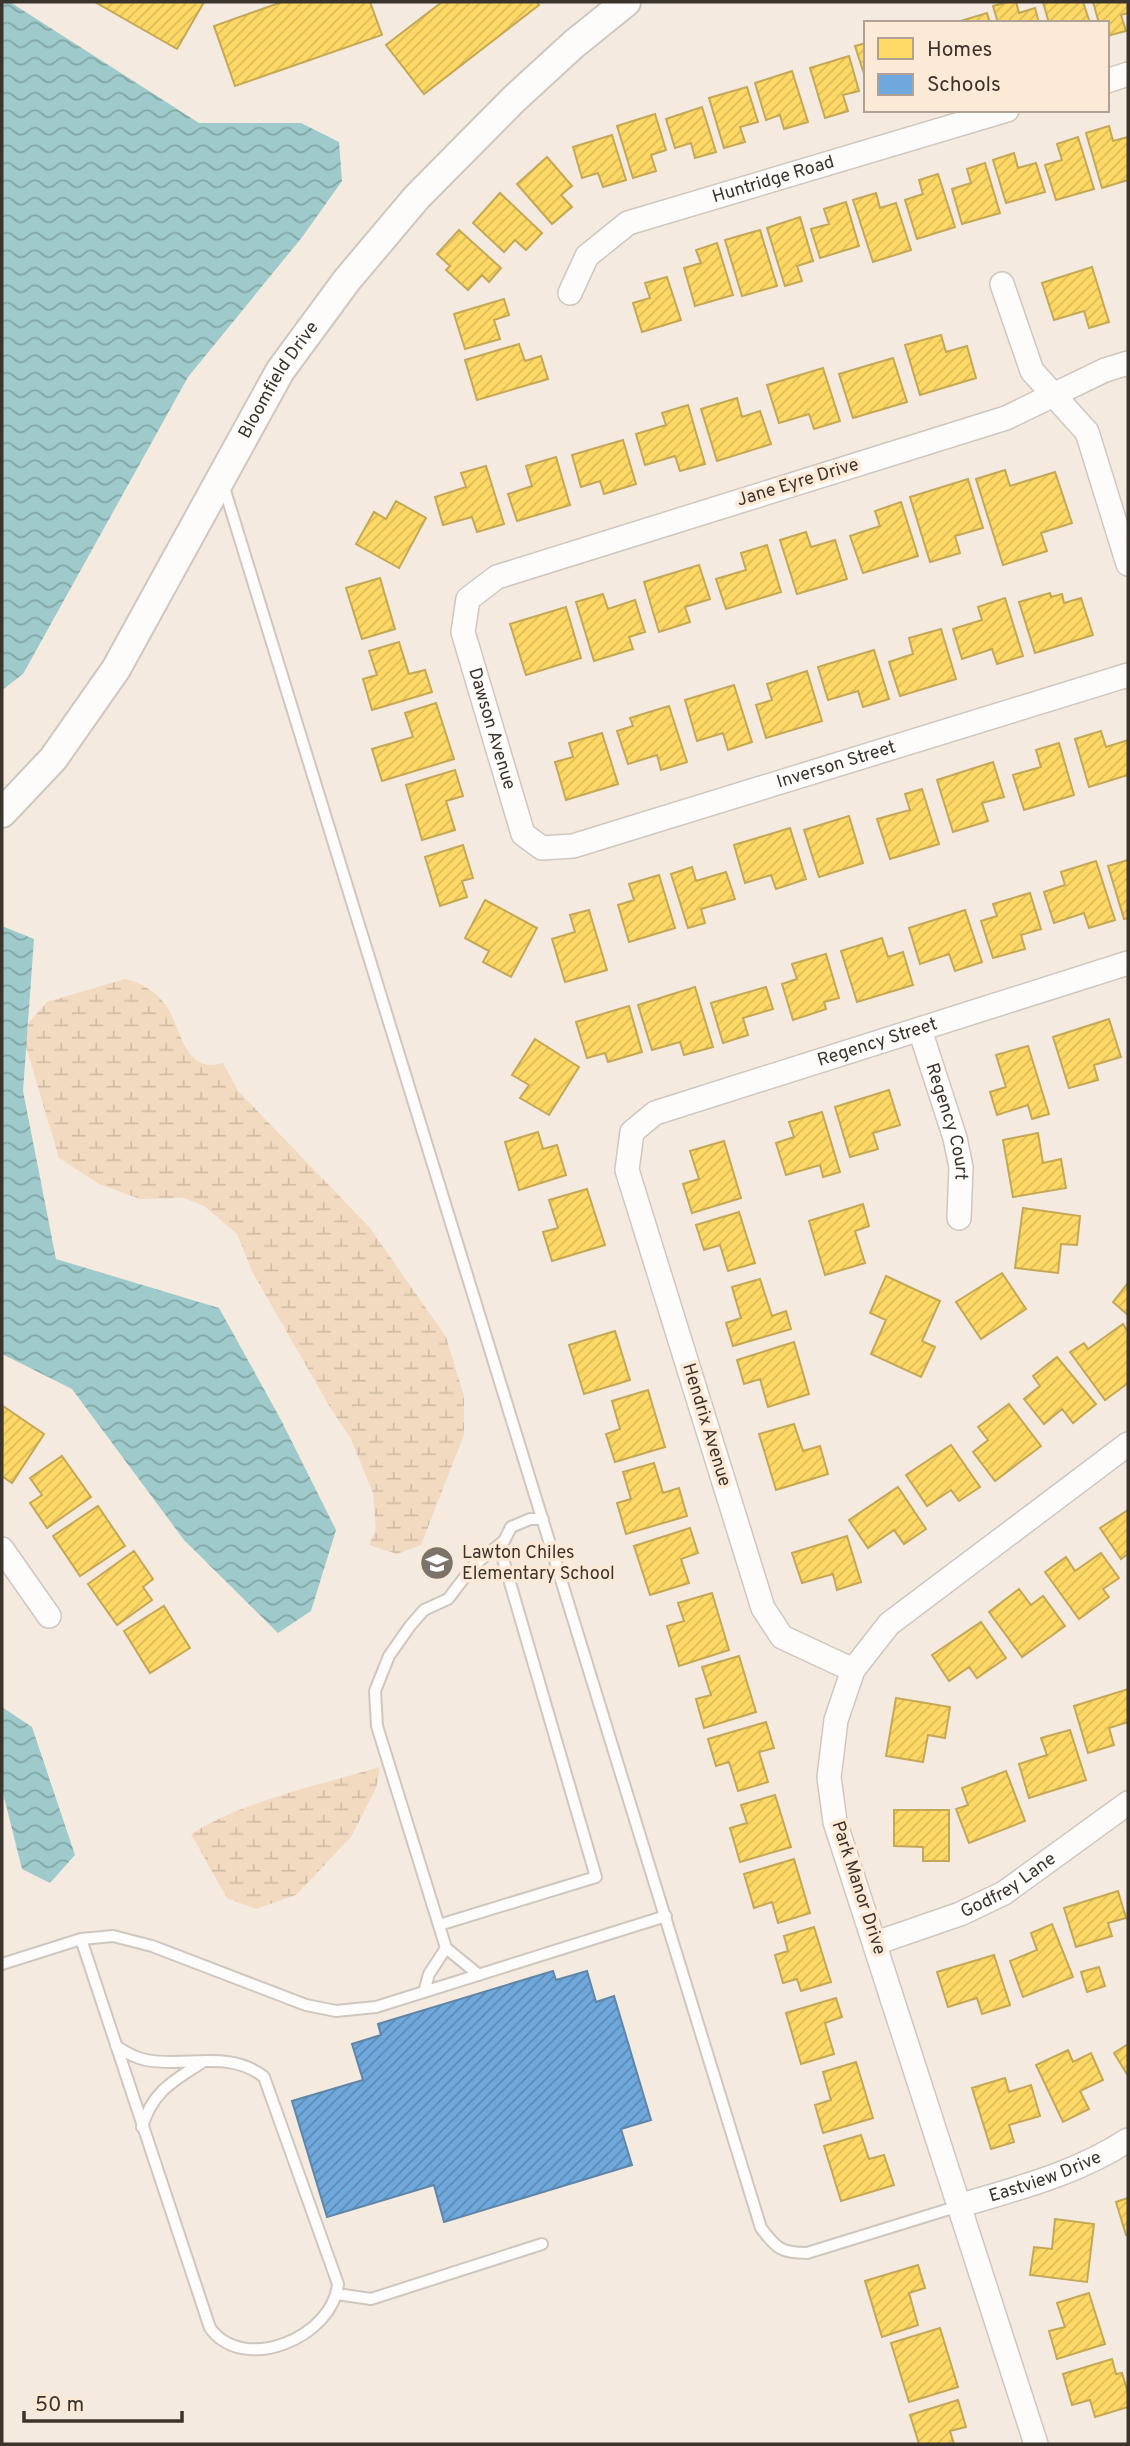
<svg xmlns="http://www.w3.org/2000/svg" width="1130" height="2446" font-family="Overpass,sans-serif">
<defs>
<pattern id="wetland-marsh" width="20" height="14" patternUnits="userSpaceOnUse" patternTransform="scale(1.75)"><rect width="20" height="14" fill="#f2dac0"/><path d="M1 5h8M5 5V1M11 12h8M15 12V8" fill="none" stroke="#d0bca5"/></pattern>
<pattern id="water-waves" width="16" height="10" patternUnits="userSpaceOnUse" patternTransform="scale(1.75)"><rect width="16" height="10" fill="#9ecacb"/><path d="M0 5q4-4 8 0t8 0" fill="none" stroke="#82a5a5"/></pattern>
<pattern id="homes-hatch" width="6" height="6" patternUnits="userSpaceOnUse" patternTransform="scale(1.75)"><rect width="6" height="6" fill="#ffd966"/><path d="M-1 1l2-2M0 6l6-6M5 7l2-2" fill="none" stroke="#dbbb59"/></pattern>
<pattern id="schools-hatch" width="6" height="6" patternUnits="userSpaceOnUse" patternTransform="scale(1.75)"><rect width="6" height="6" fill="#6fa8dc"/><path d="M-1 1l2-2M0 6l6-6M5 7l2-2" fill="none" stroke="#5c8ab3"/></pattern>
</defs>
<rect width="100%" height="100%" fill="#f4eadf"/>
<path fill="url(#wetland-marsh)" d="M125,979C140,982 155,991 165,1004C182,1027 183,1075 223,1063L238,1091L370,1228L446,1337L464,1396V1435L421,1545L397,1554L369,1545L376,1530L373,1493L350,1437L331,1409L253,1273L237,1234L204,1206L184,1198L140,1199L99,1184L59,1158L25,1043L29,1022L47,1002Z
M380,1767L376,1788L351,1837L296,1895L256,1909L227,1898L191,1834C243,1801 320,1785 380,1767Z"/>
<path fill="url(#water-waves)" d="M2,2H10L199,123H301L339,142L342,181L303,236L188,377L23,674L2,690Z
M2,926L34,939L23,1091L56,1259L219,1308L281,1420L336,1530L311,1611L278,1633L184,1540L72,1389L2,1354Z
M2,1707L32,1727L75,1855L50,1883L22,1869L2,1789Z"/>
<path fill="url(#homes-hatch)" stroke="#c4a855" stroke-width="2" d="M95,2H204L177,49Z
M282,2H370L382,35L235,86L214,26Z
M442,2H537L539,5L424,94L386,45Z
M1008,2H1016L1019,13L1035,8L1039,23H998L993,6Z
M1043,2H1083L1090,23H1049Z
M1093,2H1128V13L1121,15L1126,31L1107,36V23H1099Z
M987,13L990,23H954Z
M866,43V80L855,46Z
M849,56L859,91L843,95L848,111L825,118L810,68Z
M792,71L808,122L784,129L780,115L766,120L755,83Z
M747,87L758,122L740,127L745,142L724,148L709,98Z
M702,107L716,152L695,158L691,143L675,148L666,119Z
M655,114L666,150L651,155L656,171L633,178L617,126Z
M1109,126L1113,141L1128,137V180L1102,188L1086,133Z
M612,135L626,180L603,187L598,173L582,178L573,147Z
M1078,137L1094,189L1056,200L1045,165L1062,160L1057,144Z
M1014,153L1018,168L1036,163L1045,192L1006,203L993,160Z
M547,157L572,186L561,195L572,207L552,224L517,184Z
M985,163L1000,213L962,224L952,189L971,183L967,169Z
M938,174L955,227L917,239L905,200L923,194L919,180Z
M500,193L542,233L526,250L515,240L504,252L473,223Z
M876,193L880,208L896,203L911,250L873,262L853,200Z
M846,202L859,246L820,258L811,229L829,224L824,209Z
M800,217L813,261L797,266L802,281L785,286L767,228Z
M459,230L501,268L489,282L482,275L468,290L446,270L450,266L437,254Z
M760,230L777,286L742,296L725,240Z
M717,243L733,295L695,306L684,268L701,263L696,250Z
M1092,267L1109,322L1089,328L1084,311L1054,320L1042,283Z
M667,277L681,320L642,332L633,303L650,298L645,283Z
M504,299L509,315L494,320L500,339L465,349L454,314Z
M941,335L946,352L967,346L976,378L920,395L905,345Z
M519,344L525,361L541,356L548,379L477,400L465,360Z
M893,358L907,402L853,418L839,374Z
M823,368L840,421L814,429L809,414L779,423L767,385Z
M737,398L742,417L760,411L771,444L717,461L701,409Z
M688,405L705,464L680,471L675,456L645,465L636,434L666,425L662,413Z
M623,440L636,484L604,494L600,481L581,487L572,455Z
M556,457L570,505L517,521L508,494L532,486L526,466Z
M486,466L504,524L477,532L472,517L443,525L435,497L466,487L461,473Z
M1005,470L1010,486L1055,472L1072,523L1041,533L1047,551L1003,565L976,479Z
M968,479L983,528L955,536L960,553L930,562L910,497Z
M396,501L426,518L399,568L356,544L374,512L386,519Z
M901,502L918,556L863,573L850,536L880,526L875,511Z
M806,532L811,547L835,540L847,579L797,594L780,540Z
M767,545L781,592L726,609L716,579L746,570L741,553Z
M699,565L710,599L685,607L690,622L659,632L644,582Z
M380,578L395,629L362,639L346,588Z
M1050,593L1051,597L1062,594L1064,603L1081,598L1093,635L1035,653L1019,602Z
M603,594L608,609L635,600L645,632L629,637L633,649L594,661L576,602Z
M1005,598L1023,656L997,664L992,649L962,659L953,629L982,620L978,607Z
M566,607L581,658L526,675L510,624Z
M941,629L956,679L900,696L889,662L913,654L909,638Z
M399,642L409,674L425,670L432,692L372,710L363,679L377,675L369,651Z
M874,650L889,699L863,707L858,691L828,700L818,667Z
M807,671L822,721L766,738L756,705L772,700L767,684Z
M734,685L752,742L728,750L723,733L697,741L685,700Z
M436,703L454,759L382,781L372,749L413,737L405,713Z
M669,706L687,762L661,770L657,755L628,764L617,731L633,726L630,718Z
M1101,731L1106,747L1128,740V775L1089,787L1075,739Z
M602,733L618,784L566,800L555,762L573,757L569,743Z
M1059,743L1074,795L1024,810L1013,775L1041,767L1036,750Z
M993,762L1004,797L982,803L988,821L953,832L937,780Z
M455,770L463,796L446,801L455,830L422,840L406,785Z
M922,789L939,844L890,859L877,819L910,810L905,794Z
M849,816L863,863L819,877L804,830Z
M790,828L806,879L776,889L771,875L745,883L734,845Z
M463,845L473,878L462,881L467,897L440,906L425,857Z
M1128,860V918L1124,919L1108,866Z
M1096,861L1115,920L1089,928L1084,913L1054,923L1044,892L1065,885L1061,872Z
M692,867L696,881L726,872L735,899L701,909L705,923L688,928L671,874Z
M659,875L675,928L629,942L618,905L634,900L629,884Z
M1030,893L1041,929L1021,935L1025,949L993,958L981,921L997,916L993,904Z
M485,900L537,928L511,977L483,962L489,951L465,938Z
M589,910L607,970L565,982L552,939L575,932L570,915Z
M965,910L982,962L955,971L949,954L920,964L909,928Z
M882,938L888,957L903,952L913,985L857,1002L841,951Z
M826,954L839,998L824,1002L826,1009L793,1020L782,984L797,979L792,964Z
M695,987L713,1047L684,1055L680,1042L652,1050L638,1005Z
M766,987L773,1009L743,1018L748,1035L723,1043L711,1003Z
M629,1006L642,1052L608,1062L605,1053L587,1058L576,1022Z
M1109,1019L1121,1057L1094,1065L1098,1080L1069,1088L1053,1037Z
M535,1039L579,1067L549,1115L520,1098L529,1085L512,1075Z
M1028,1046L1049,1114L1032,1119L1028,1105L997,1115L990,1092L1006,1087L996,1055Z
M889,1090L900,1125L873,1133L878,1149L850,1157L835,1107Z
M822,1112L840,1172L823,1177L820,1165L786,1175L776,1143L794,1137L789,1122Z
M538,1132L543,1149L557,1145L566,1175L519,1190L505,1142Z
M1038,1133L1043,1163L1061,1159L1066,1188L1013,1197L1003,1140Z
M724,1141L741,1198L692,1213L683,1184L699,1179L690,1151Z
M587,1189L605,1245L552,1261L543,1232L558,1228L549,1200Z
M863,1204L869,1226L855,1231L865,1263L825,1275L809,1221Z
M1023,1208L1080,1216L1077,1245L1061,1244L1058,1273L1015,1268Z
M739,1212L755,1263L728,1271L720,1245L704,1250L696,1225Z
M1002,1273L1026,1309L981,1339L956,1302Z
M886,1276L940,1301L922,1341L935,1347L921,1377L871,1354L886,1320L870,1313Z
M760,1279L772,1316L786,1311L791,1329L733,1346L726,1323L741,1318L732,1287Z
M1128,1283V1315L1113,1302Z
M1123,1324L1128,1332V1383L1105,1400L1070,1352L1084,1343L1088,1349Z
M615,1331L630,1380L584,1394L569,1345Z
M794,1342L809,1394L768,1407L760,1379L744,1384L737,1360Z
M1057,1357L1096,1404L1073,1423L1062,1409L1044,1424L1024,1399L1040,1386L1033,1376Z
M648,1390L665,1447L615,1462L606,1434L620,1429L612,1401Z
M1009,1404L1041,1446L995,1481L973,1452L988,1440L978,1427Z
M3,1406L44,1434L12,1483L2,1476Z
M794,1424L803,1451L820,1446L828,1474L776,1490L759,1434Z
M951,1445L980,1487L959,1501L951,1490L927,1506L906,1475Z
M62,1456L91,1497L47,1528L30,1503L42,1495L30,1478Z
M654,1463L663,1493L679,1488L687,1516L626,1534L617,1503L631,1499L623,1472Z
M898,1487L926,1529L904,1544L894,1530L868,1548L849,1520Z
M98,1506L125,1546L80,1576L53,1536Z
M1128,1510V1554L1121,1559L1100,1528Z
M690,1528L698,1553L681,1559L689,1583L650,1595L634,1546Z
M847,1536L861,1582L837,1590L833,1574L802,1583L792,1553Z
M134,1551L153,1579L143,1587L152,1600L117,1625L88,1584Z
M1101,1553L1119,1578L1103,1589L1109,1597L1079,1619L1045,1572L1066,1557L1075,1571Z
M1019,1589L1031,1605L1043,1596L1065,1626L1022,1657L989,1612Z
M712,1593L729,1650L679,1666L667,1626L684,1621L678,1603Z
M164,1606L190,1648L150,1673L124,1631Z
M981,1622L1006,1658L977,1678L969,1667L949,1681L932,1655Z
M739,1656L756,1712L704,1728L696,1699L711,1695L702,1667Z
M1128,1689V1722L1109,1728L1114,1745L1088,1753L1074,1706Z
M896,1698L950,1707L945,1738L928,1735L923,1762L886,1756Z
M766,1722L774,1748L759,1752L768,1782L738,1791L729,1762L716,1766L708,1739Z
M1070,1730L1086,1780L1029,1798L1019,1764L1047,1755L1041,1738Z
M1006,1771L1025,1821L969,1843L956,1809L968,1805L962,1788Z
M775,1795L791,1847L740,1862L730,1828L747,1823L741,1805Z
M894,1810H949V1861H923V1847L894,1846Z
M794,1859L810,1913L778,1923L772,1902L754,1908L744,1874Z
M1118,1891L1126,1918L1108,1923L1112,1936L1076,1947L1064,1908Z
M1052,1924L1073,1977L1023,1997L1010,1961L1037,1950L1031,1933Z
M814,1927L831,1982L801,1991L797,1979L783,1983L775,1955L788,1951L784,1936Z
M994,1955L1010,2005L982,2014L977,1998L948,2007L937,1972Z
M1099,1967L1105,1986L1087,1992L1081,1972Z
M836,1998L842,2017L825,2023L834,2054L801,2064L786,2013Z
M1128,2044V2076L1114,2053Z
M1068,2050L1073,2062L1091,2053L1103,2080L1080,2091L1089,2109L1063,2122L1036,2065Z
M856,2062L873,2118L823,2133L815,2105L831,2100L823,2072Z
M1005,2078L1009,2092L1031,2085L1040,2116L1009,2125L1014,2142L991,2149L972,2088Z
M861,2135L869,2159L884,2155L894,2185L841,2201L824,2146Z
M1128,2198V2235H1126L1116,2202Z
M1055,2219L1094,2224L1087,2282L1030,2275L1034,2247L1052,2249Z
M918,2265L925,2288L909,2293L918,2325L882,2337L865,2281Z
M1089,2293L1105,2344L1057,2359L1049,2331L1065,2327L1057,2303Z
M940,2328L958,2387L909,2402L891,2343Z
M1112,2359L1116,2374L1122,2373L1128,2393V2407L1095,2417L1090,2400L1072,2405L1063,2374Z
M958,2400L966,2427L950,2431L954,2444H919L910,2415Z"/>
<path fill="url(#schools-hatch)" stroke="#5f85a8" stroke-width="2" d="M553,1971L556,1980L587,1971L596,2002L614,1996L651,2120L621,2129L632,2165L444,2222L434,2185L327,2217L292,2101L363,2080L352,2044L381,2035L378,2024Z"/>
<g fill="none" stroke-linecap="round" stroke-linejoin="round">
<g stroke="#cfc7bf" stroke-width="14">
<path id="service" d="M223,484L761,2228C776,2248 781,2253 807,2253L959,2206
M439,1925L596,1877L499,1545
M81,1939L210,2328C244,2375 333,2337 338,2284L264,2077C229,2049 186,2068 146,2060C135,2058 125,2052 116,2046
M2,1964L81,1939L113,1936L152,1946L306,2005L336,2011L376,2007L666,1916
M479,1975L446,1948L377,1726L375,1691L389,1656L410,1626L424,1610L448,1599L474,1565L504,1541L511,1527L530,1519H543
M424,1992L429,1974L446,1948
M142,2127C153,2090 174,2081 204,2061
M337,2294L371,2299L542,2244"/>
</g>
<g stroke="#cfc7bf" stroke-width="26">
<g id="minor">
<path d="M1107,81L1128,74"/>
<path d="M1002,284L1032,371L1087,432L1128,564"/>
<path id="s1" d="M570,293L587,256L628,223L1007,110"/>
<path id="s2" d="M1128,363L1105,370L1006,418L497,577L468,599L463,632L523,834L542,848L573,846L1128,675"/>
<path id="s3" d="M920,1030L955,1138L961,1167L959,1218"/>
<path d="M2,1549L49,1616"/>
<path id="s4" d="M853,1670L782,1637L763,1608L627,1170L632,1132L655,1113L1128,963"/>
<path id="s5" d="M876,1943L960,1914L1004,1893L1128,1803"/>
<path id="s6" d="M959,2206C1018,2188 1076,2174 1128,2140"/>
<path d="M1036,2444L835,1822L829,1777L836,1720L853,1670L889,1624L1128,1444"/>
</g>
</g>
<g stroke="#cfc7bf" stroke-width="32">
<g id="tertiary">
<path id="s7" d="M2,813L53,759L116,669L280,371L347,280L417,197L513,100L574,44L626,2"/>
</g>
</g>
<use href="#service" stroke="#fdfcfa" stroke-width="10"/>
<use href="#minor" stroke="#fdfcfa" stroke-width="23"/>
<use href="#tertiary" stroke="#fdfcfa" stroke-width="28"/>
</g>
<defs>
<g id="school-disc" transform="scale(1.75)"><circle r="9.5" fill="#7c746b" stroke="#fcead7"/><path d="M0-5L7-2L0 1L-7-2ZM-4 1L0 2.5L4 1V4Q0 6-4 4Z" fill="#fff"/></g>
</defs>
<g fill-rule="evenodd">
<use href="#school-disc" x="437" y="1563"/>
</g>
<g text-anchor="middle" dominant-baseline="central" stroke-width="7" stroke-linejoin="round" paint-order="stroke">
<g font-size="18" fill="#3b342d" stroke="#fcead7">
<text stroke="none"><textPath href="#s1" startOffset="245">Huntridge Road</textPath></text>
<text stroke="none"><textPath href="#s7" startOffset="516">Bloomfield Drive</textPath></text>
<text transform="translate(798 483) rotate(-17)">Jane Eyre Drive</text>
<text stroke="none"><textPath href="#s2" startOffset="838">Dawson Avenue</textPath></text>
<text stroke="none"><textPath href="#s2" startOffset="1278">Inverson Street</textPath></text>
<text stroke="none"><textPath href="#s4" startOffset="873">Regency Street</textPath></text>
<text stroke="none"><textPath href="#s3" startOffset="96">Regency Court</textPath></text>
<text transform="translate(706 1425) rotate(73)">Hendrix Avenue</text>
<text stroke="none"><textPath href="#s5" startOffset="145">Godfrey Lane</textPath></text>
<text transform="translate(858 1888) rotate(72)">Park Manor Drive</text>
<text stroke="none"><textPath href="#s6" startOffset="91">Eastview Drive</textPath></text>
</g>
<g font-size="18" fill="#3b342d" stroke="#fcead7" text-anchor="start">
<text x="462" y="1553">Lawton Chiles<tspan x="462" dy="21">Elementary School</tspan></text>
</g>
</g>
<rect width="1130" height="2446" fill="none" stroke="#3b342d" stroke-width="7"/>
<rect x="864" y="21" width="245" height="91" fill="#fcead7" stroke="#afa193" stroke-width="2"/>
<rect x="878" y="38" width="35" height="21" fill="#ffd966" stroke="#afa193" stroke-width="2"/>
<text x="927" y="56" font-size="21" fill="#3b342d">Homes</text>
<rect x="878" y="74" width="35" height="21" fill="#6fa8dc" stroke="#afa193" stroke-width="2"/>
<text x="927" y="91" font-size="21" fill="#3b342d">Schools</text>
<path d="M24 2411v10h158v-10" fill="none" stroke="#3b342d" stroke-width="3.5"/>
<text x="35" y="2411" font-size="21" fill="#3b342d" stroke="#fcead7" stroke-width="5" paint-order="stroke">50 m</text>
</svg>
